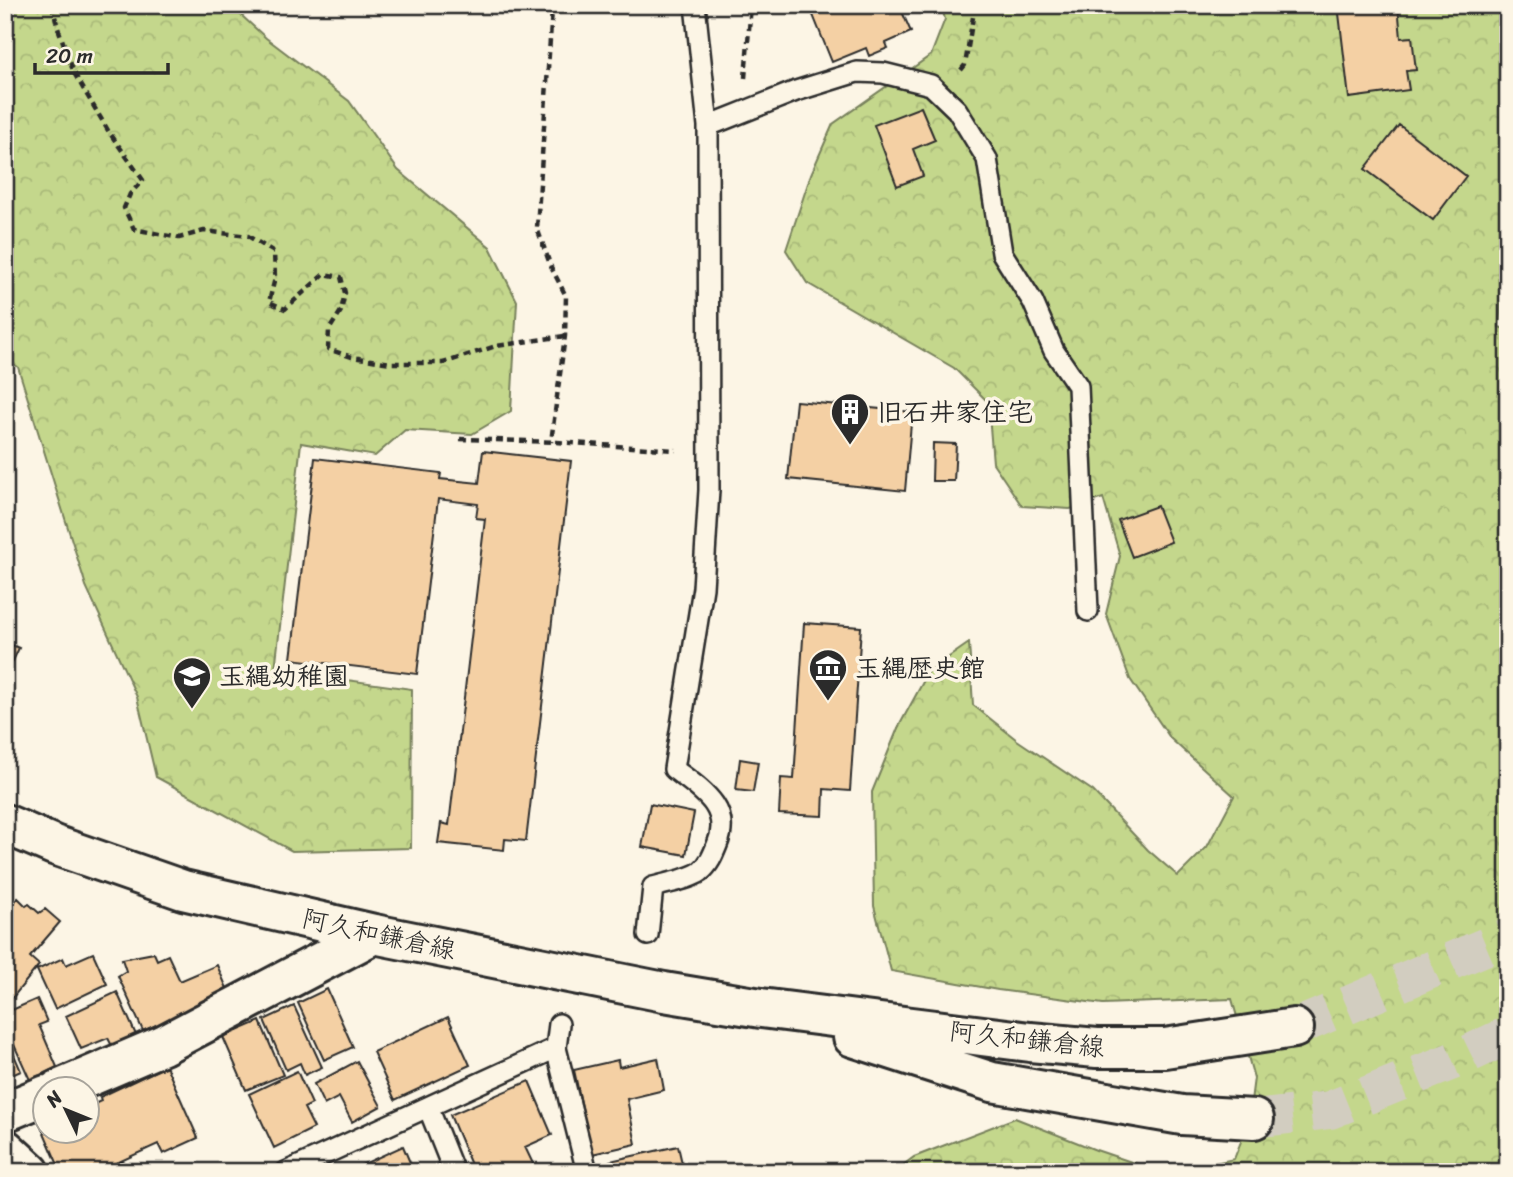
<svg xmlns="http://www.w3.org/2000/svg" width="1513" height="1177" font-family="Sriracha,'Klee One',sans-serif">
<defs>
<pattern id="forest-crowns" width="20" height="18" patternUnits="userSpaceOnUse" patternTransform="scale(1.75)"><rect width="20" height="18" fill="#c4d78c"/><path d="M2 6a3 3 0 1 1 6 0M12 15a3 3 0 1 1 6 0" fill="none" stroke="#a9b979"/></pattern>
</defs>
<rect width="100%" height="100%" fill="#fcf5e5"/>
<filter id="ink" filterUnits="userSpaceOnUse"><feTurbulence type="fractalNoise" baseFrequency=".0143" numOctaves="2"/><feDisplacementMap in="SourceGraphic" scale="14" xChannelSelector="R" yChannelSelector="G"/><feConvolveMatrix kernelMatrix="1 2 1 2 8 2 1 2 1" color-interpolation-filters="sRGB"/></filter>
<g filter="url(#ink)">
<path fill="url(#forest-crowns)" stroke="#78815c" stroke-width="2" d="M5,5H230L266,38L349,101L398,170L490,247L517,301L511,411L472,434L405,430L375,456L301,443L275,670L412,689L411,848L292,851L156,777L137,697L86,586L18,367L5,357Z
M941,5H1508V133L1502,180L1501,224L1508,226V283L1502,288L1499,327L1508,330V1172H1172L1234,1159L1248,1124L1254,1078L1232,999L1103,1004L998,990L891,971L874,906L872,792L898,728L929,671L969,643L973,705L1017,740L1093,791L1148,850L1178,876L1207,847L1234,796L1171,739L1130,679L1106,614L1120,556L1103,498L1070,509L1022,506L993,463L988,402L954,368L807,283L786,250L811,174L833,124L931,55L945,19Z
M1015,1118L1096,1150L1161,1172H894L914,1157Z"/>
<path fill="#f4d0a4" stroke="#2b2b2b" stroke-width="2" d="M809,5H903L900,7L911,32L886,43L888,48L869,56L866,48L832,62Z
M1338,5H1398L1401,38L1412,37L1416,70L1406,71L1409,90L1349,98Z
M921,107L935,140L913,149L923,176L897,186L874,125Z
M1399,125L1466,176L1433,220L1365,169Z
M796,401L912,412L905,491L788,479Z
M933,443L956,444L954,481H932Z
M483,451L571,461L526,841L505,839L504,850L438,843L441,823L449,825L485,519L476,518L478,504L438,499L417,674L291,659L315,458L441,473L440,479L479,483Z
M1157,506L1171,542L1132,557L1118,520Z
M804,623L861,627L850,791L824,789L823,816L779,814L781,778L794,779Z
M5,642L19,648L5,678Z
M740,759L758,762L753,792L736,790Z
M650,804L694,813L686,855L642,847Z
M5,896L14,902L18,898L26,906L29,904L39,913L45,909L60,922L30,957L39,965L5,1007V972L10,965L5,960Z
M93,953L107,984L55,1009L37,970L63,958L66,965Z
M154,953L157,960L168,955L180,981L217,965L229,993L143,1031L118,976L126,971L122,959Z
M327,989L353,1047L324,1060L298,1003Z
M117,992L136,1035L112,1046L108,1038L81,1049L66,1016Z
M37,999L47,1022L39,1025L57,1067L30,1080L5,1025V1013Z
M294,1006L322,1067L305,1075L300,1063L286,1070L264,1020Z
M448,1017L470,1065L395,1100L373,1052Z
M260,1021L283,1075L246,1090L223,1037Z
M5,1034L21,1071L5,1078Z
M658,1058L664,1090L627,1099L636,1144L592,1154L574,1070L618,1060L619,1067Z
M357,1061L381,1106L352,1122L339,1097L324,1105L314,1084Z
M166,1066L198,1138L163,1154L158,1144L97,1172H61L42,1128L46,1127V1132H88V1107L101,1101L100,1097Z
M297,1071L312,1104L304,1108L314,1128L274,1148L249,1094Z
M529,1081L552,1135L525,1147L535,1168L526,1172H474L450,1115Z
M403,1146L414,1172H359L357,1167Z
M678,1146L684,1172H612L610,1161Z"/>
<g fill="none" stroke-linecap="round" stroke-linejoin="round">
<path stroke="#d2cdc0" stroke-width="38" stroke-dasharray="38 19" stroke-linecap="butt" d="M1294,1028L1508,937
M1254,1119L1330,1110L1460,1058L1508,1035"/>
<g stroke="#2b2b2b" stroke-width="24">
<path id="service" d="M708,126L796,91L857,72L883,73L931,85L957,110L987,159L1002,253L1033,302L1054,351L1078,386L1088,611
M648,935L653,887C667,883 688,880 700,872C709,865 713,855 717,845C733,808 700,789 674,769L703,588L709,490L708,126L695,5
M559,1024L556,1048L587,1172
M428,1107L454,1172
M286,1172L556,1048"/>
</g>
<g stroke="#2b2b2b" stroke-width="44">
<path id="minor" d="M58,1090L163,1045L374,934
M5,1112L46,1095
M5,1149L30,1172"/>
</g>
<g stroke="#2b2b2b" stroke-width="44">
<path id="secondary" d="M5,824L54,845L183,890L374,934L664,992L761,1008L1030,1042L1097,1048H1165L1294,1028
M853,1037L992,1082L1182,1115L1254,1119"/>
</g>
<path stroke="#2b2b2b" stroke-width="4.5" stroke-dasharray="7 5" stroke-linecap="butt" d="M52,5L58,28L74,73L109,132L143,180L130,194L124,208L134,229L179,238L204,231L248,236L274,252L275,278L269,302L285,309L324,274L341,277L345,293L341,311L329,330L328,349L352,357L391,363H443L496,346L565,336
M549,5L552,10L537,228L551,267L566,296L565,336L551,442
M961,70L965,65L975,5
M745,78L751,5
M460,439L557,442L676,450"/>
<use href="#service" stroke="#fcf5e5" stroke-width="19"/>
<use href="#minor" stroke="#fcf5e5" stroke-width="38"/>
<use href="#secondary" stroke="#fcf5e5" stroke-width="38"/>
</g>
</g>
<defs>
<g id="building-pin" transform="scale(2.0125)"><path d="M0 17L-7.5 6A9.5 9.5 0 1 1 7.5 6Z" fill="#2b2b2b" stroke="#fcf5e5"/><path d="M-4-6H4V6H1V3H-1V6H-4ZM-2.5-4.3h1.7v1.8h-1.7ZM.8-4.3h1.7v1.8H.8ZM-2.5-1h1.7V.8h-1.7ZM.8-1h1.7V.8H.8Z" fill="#fff"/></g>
<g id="museum-pin" transform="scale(2.0125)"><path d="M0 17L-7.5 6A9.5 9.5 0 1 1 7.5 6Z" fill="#2b2b2b" stroke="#fcf5e5"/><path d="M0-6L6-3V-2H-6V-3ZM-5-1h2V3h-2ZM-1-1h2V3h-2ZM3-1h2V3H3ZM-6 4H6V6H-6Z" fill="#fff"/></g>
<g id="school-pin" transform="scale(2.0125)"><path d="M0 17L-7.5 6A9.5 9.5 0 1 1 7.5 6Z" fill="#2b2b2b" stroke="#fcf5e5"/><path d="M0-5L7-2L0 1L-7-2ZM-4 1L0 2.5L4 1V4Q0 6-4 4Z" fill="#fff"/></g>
</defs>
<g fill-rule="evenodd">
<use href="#building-pin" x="850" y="412"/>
<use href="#museum-pin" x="828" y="668"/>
<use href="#school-pin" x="192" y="676"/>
</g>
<g text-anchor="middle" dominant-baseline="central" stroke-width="7" stroke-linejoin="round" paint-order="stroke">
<g font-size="26" font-weight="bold" fill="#2b2b2b" stroke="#fcf5e5" text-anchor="start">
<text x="877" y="412">旧石井家住宅</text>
<text x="855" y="668">玉縄歴史館</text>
<text x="219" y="676">玉縄幼稚園</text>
</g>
<g font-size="26" fill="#2b2b2b" stroke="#fcf5e5">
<text transform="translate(379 934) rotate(12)">阿久和鎌倉線</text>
<text transform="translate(1027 1039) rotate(6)">阿久和鎌倉線</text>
</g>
</g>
<rect width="1513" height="1177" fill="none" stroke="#fcf5e5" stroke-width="28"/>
<rect x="14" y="14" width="1485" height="1149" fill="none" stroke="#2b2b2b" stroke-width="2.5" filter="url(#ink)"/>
<g transform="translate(66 1110) rotate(313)"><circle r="33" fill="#fcf5e5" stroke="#a8a49b" stroke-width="2"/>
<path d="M0-5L12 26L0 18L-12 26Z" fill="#2b2b2b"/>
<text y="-10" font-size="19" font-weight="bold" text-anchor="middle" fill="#2b2b2b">N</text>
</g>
<path d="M35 63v10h133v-10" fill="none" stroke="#2b2b2b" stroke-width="3.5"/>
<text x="46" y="63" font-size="21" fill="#2b2b2b" stroke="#fcf5e5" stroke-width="5" paint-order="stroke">20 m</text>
</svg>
